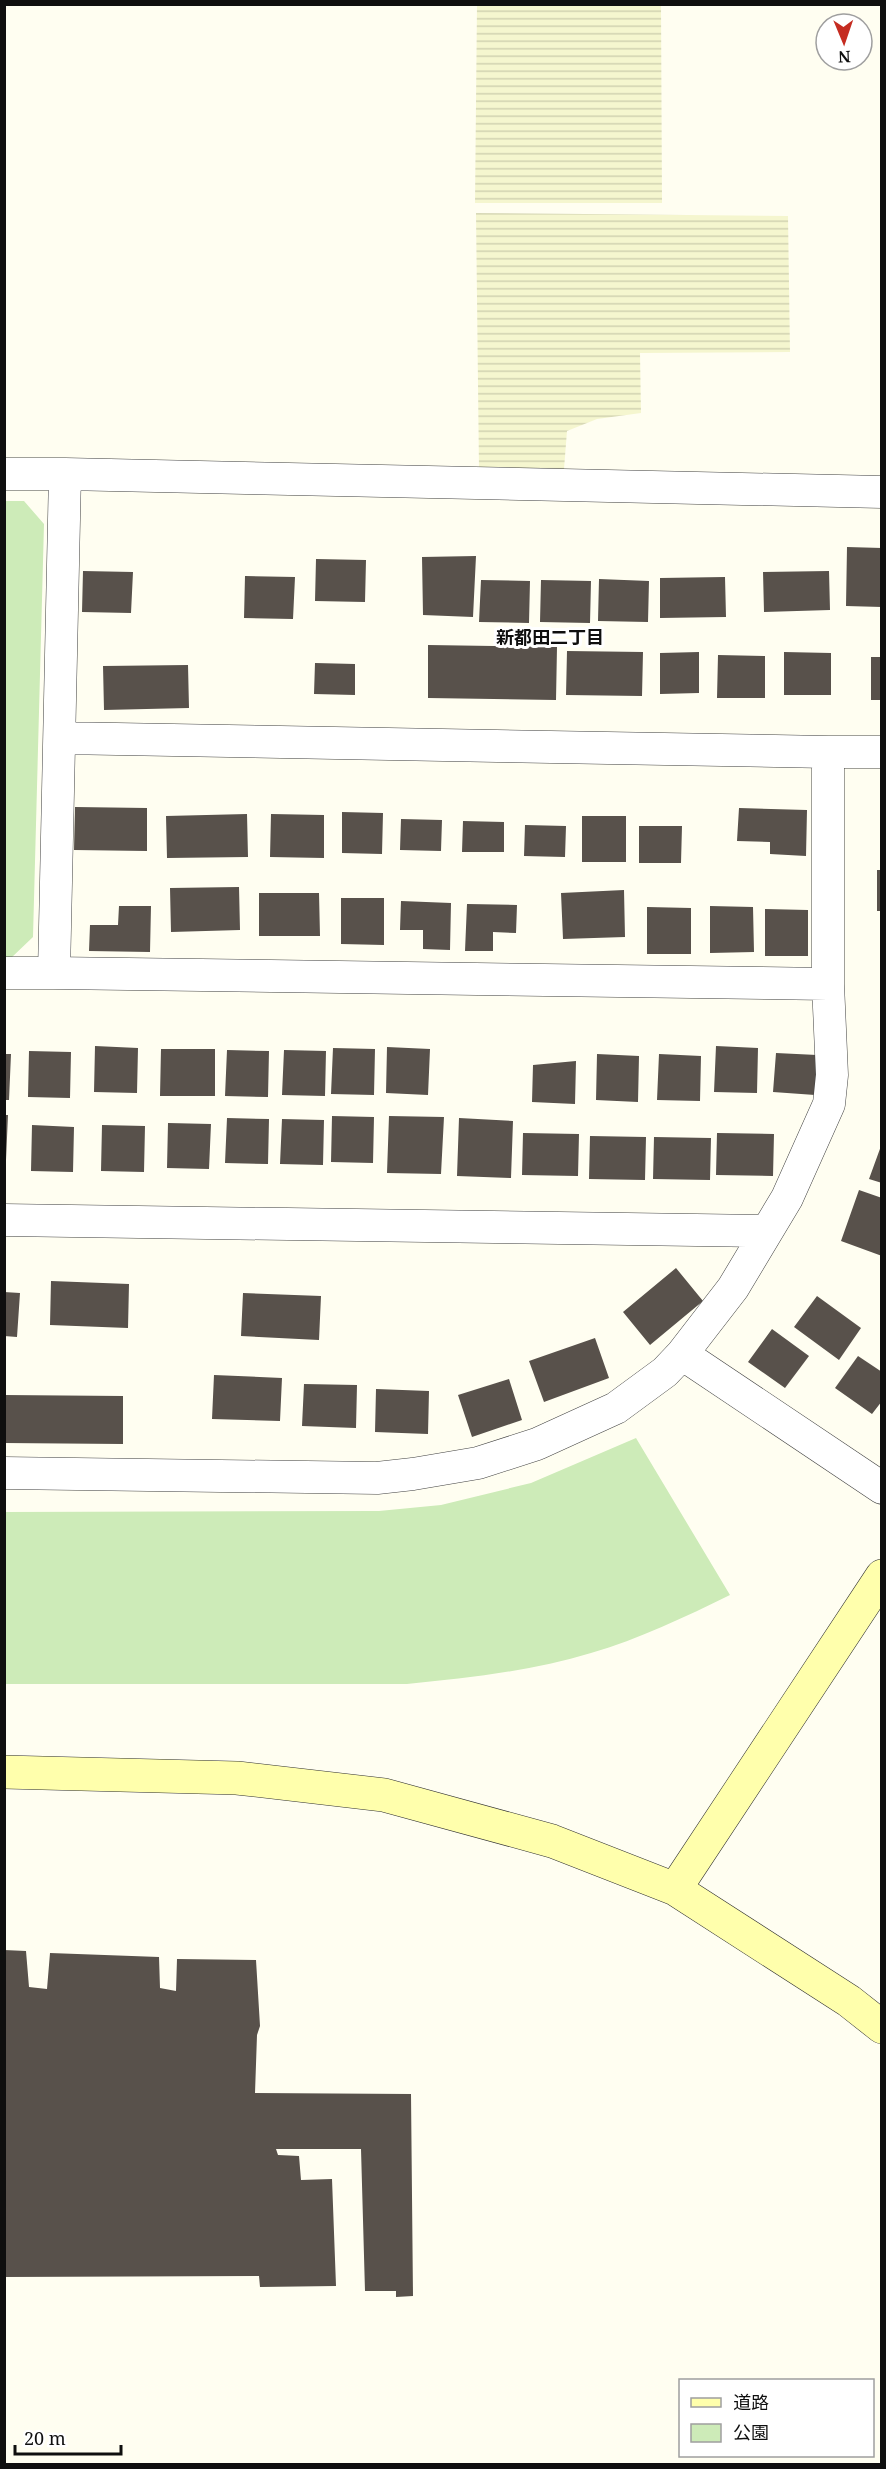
<svg xmlns="http://www.w3.org/2000/svg" width="886" height="2469" font-family="'Noto Serif','Noto Sans JP',serif">
<defs>
<pattern id="farmland-rules" width="6" height="5" patternUnits="userSpaceOnUse" patternTransform="scale(1.5)"><rect width="6" height="5" fill="#f5f6cf"/><path d="M0 2.5h6" fill="none" stroke="#d1d2b1"/></pattern>
</defs>
<rect width="100%" height="100%" fill="#fffef1"/>
<path fill="url(#farmland-rules)" d="M477,5H661L662,203H475Z
M476,213L788,216L790,352L640,353L641,413L597,419L567,431L564,469H479Z"/>
<path fill="#cdebb8" d="M4,501H24L44,524L33,937L11,958H5Z
M636,1438L730,1595C685,1617 639,1639 591,1653C532,1671 468,1678 407,1684H5V1512L379,1511L441,1505L531,1483Z"/>
<path fill="#58514b" d="M847,547L882,548V607L846,606Z
M476,556L473,617L423,615L422,557Z
M316,559L366,560L365,602L315,601Z
M83,571L133,572L131,613L82,612Z
M829,571L830,610L764,612L763,572Z
M245,576L295,577L293,619L244,618Z
M725,577L726,617L660,618V578Z
M599,579L649,581L648,622L598,621Z
M481,580L530,581L529,623L479,622Z
M541,580L591,581L590,623L540,622Z
M428,645L557,647L556,700L428,698Z
M567,651L643,652L642,696L566,695Z
M699,652V693L660,694V653Z
M784,652L831,653V695H784Z
M718,655L765,656V698H717Z
M871,657H882V700H871Z
M315,663L355,664V695L314,694Z
M188,665L189,708L104,710L103,666Z
M75,807L147,808V851L74,850Z
M739,808L807,810L806,856L770,854V842L737,841Z
M342,812L383,813L382,854L342,853Z
M247,814L248,857L167,858L166,816Z
M271,814L324,815V858L270,857Z
M582,816H626V862H582Z
M401,819L442,820L441,851L400,850Z
M463,821L504,822V852H462Z
M525,825L566,826L565,857L524,856Z
M639,826H682L681,863H639Z
M877,870H882V911H877Z
M239,887L240,930L171,932L170,888Z
M624,890L625,937L563,939L561,893Z
M259,893H319L320,936H259Z
M341,898H384V945L341,944Z
M401,901L451,903L450,950L423,949V930H400Z
M467,904L517,905L516,933L493,932V951H465Z
M119,906H151L150,952L89,951L90,925H118Z
M710,906L753,907L754,952L710,953Z
M647,907L691,908V954H647Z
M765,909L808,910V956H765Z
M95,1046L138,1048L137,1093L94,1092Z
M716,1046L758,1048L757,1093L714,1092Z
M387,1047L430,1049L428,1095L386,1093Z
M333,1048L375,1049L374,1095L331,1094Z
M161,1049H215V1096H160Z
M227,1050L269,1051L268,1097L225,1096Z
M284,1050L326,1051L325,1096L282,1095Z
M29,1051L71,1052L70,1098L28,1097Z
M776,1053L817,1055L815,1095L773,1092Z
M4,1054H11L9,1100H4Z
M597,1054L639,1056L638,1102L596,1100Z
M659,1054L701,1056L700,1101L657,1100Z
M576,1061L575,1104L532,1102L533,1065Z
M5,1115H8L6,1160H5Z
M332,1116L374,1117L373,1163L331,1162Z
M389,1116L444,1117L441,1174L387,1173Z
M227,1118L269,1119L268,1164L225,1163Z
M459,1118L513,1121L511,1178L457,1176Z
M282,1119L324,1120L323,1165L280,1164Z
M168,1123L211,1124L209,1169L167,1168Z
M32,1125L74,1127L73,1172L31,1171Z
M102,1125L145,1126L144,1172L101,1171Z
M523,1133L579,1134L578,1176L522,1175Z
M717,1133L774,1134L773,1176L716,1175Z
M590,1136L646,1137L645,1180L589,1179Z
M654,1137L711,1138L710,1180L653,1179Z
M881,1146H882V1183L869,1179Z
M859,1190L882,1198V1256L841,1241Z
M676,1268L703,1301L650,1345L623,1312Z
M51,1281L129,1284L128,1328L50,1325Z
M4,1292L20,1293L17,1337L4,1336Z
M243,1293L321,1296L319,1340L241,1336Z
M817,1296L861,1328L839,1360L794,1327Z
M772,1329L809,1356L785,1388L748,1362Z
M595,1338L609,1378L544,1402L529,1361Z
M858,1356L882,1372V1401L872,1414L835,1388Z
M214,1375L282,1378L280,1421L212,1419Z
M509,1379L522,1420L472,1437L458,1395Z
M304,1384L357,1385L356,1428L302,1426Z
M376,1389L429,1391L428,1434L375,1432Z
M4,1395L123,1396V1444L4,1443Z
M4,1950L26,1951L29,1987L47,1989L50,1953L159,1957L160,1988L176,1991L177,1959L256,1960L260,2026L257,2035L255,2093L411,2094L413,2296L396,2297V2291H365L361,2149H276L278,2155L299,2156L301,2180L332,2179L336,2286L260,2287L259,2276L4,2277Z"/>
<g fill="none" stroke-linecap="round" stroke-linejoin="round">
<g stroke="#424242" stroke-width="33">
<path id="street" d="M4,474H65L54,973L828,984L832,1075L829,1104L787,1198L733,1288L682,1354L665,1372L616,1408L537,1444L478,1463L413,1474L377,1478L4,1473
M65,474L882,492
M61,738L828,752V984
M828,752H882
M4,973H54
M4,1220L767,1231
M682,1354L882,1488"/>
</g>
<g stroke="#313131" stroke-width="34">
<path id="secondary" d="M882,1576L675,1889L849,2001L882,2027
M4,1772L237,1778L384,1795L552,1841L675,1889"/>
</g>
<use href="#street" stroke="#fff" stroke-width="32"/>
<use href="#secondary" stroke="#ffffac" stroke-width="33"/>
</g>
<g text-anchor="middle" dominant-baseline="central" stroke-width="6" stroke-linejoin="round" paint-order="stroke">
<g font-size="18" font-weight="bold" fill="#0f0f0f" stroke="#fff">
<text x="550" y="637">新都田二丁目</text>
</g>
</g>
<rect width="886" height="2469" fill="none" stroke="#0f0f0f" stroke-width="12"/>
<rect x="679" y="2379" width="195" height="78" fill="#ffffff" stroke="#9f9f9f" stroke-width="1.5"/>
<rect x="691" y="2398" width="30" height="9" fill="#ffffac" stroke="#9f9f9f" stroke-width="1.5"/>
<text x="733" y="2409" font-size="18" fill="#0f0f0f">道路</text>
<rect x="691" y="2424" width="30" height="18" fill="#cdebb8" stroke="#9f9f9f" stroke-width="1.5"/>
<text x="733" y="2439" font-size="18" fill="#0f0f0f">公園</text>
<g transform="translate(844 42) rotate(178)"><circle r="28" fill="#ffffff" stroke="#9f9f9f" stroke-width="1.5"/>
<path d="M0-4.5L10 22L0 15L-10 22Z" fill="#c52c21"/>
<text y="-9" font-size="16" font-weight="bold" text-anchor="middle" fill="#0f0f0f">N</text>
</g>
<path d="M15 2445v9h106v-9" fill="none" stroke="#0f0f0f" stroke-width="3"/>
<text x="24" y="2445" font-size="18" fill="#0f0f0f" stroke="#ffffff" stroke-width="4.5" paint-order="stroke">20 m</text>
</svg>
